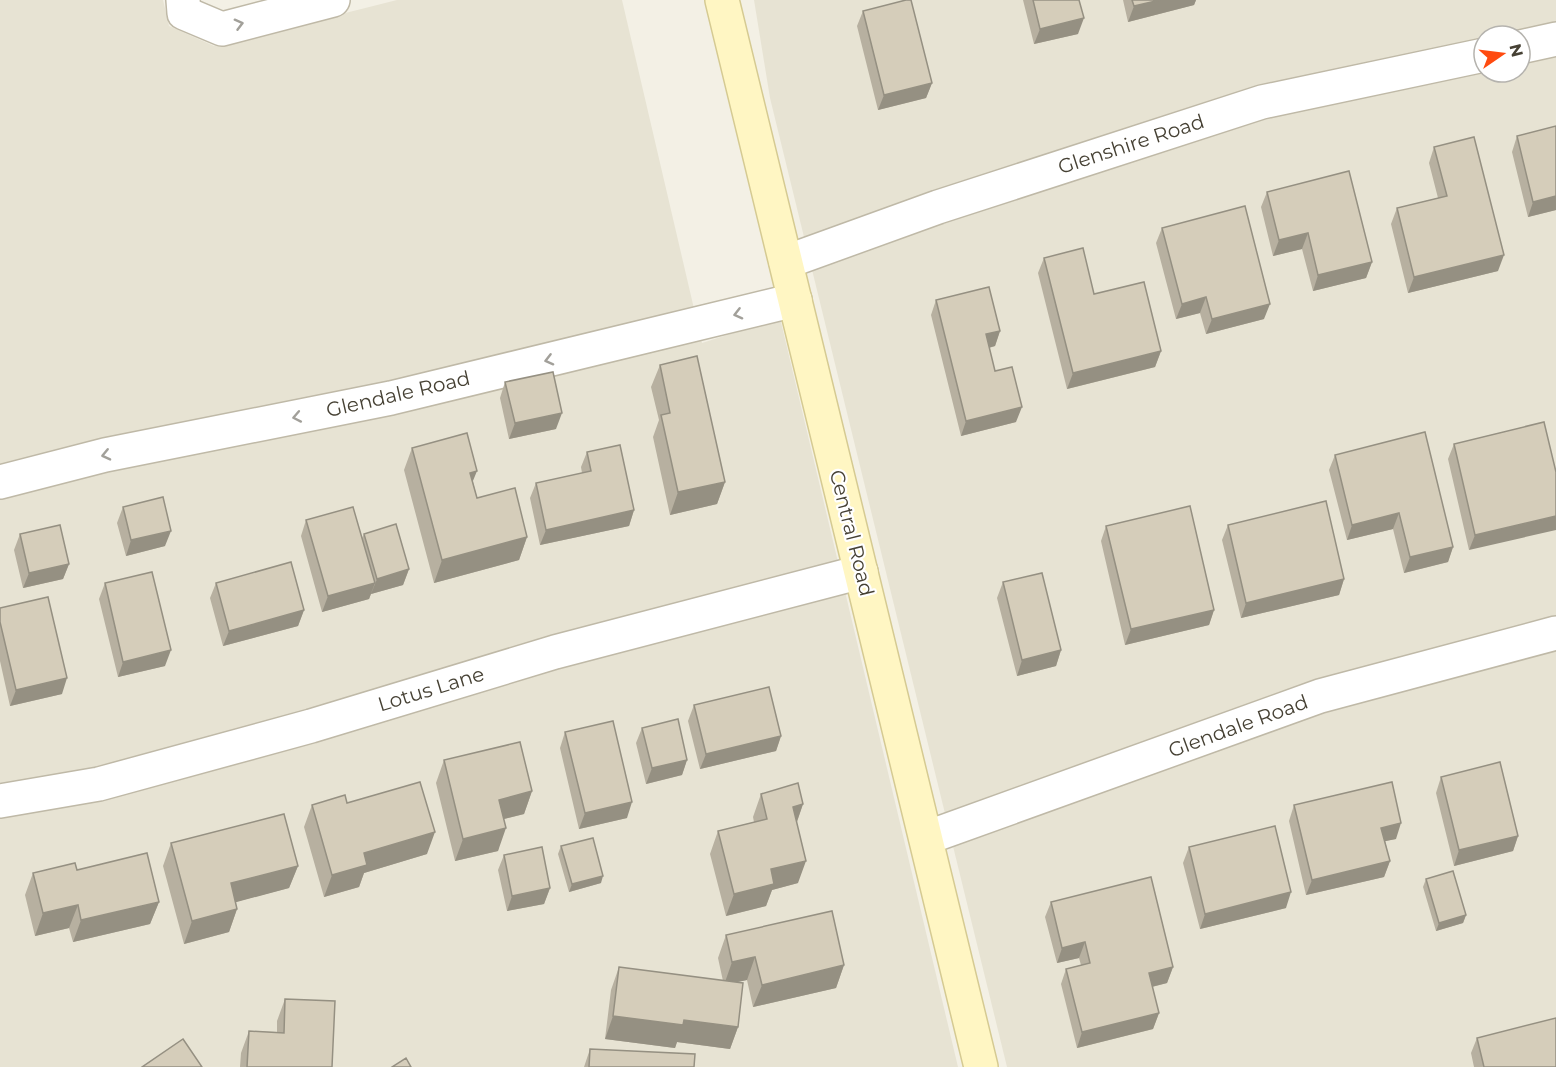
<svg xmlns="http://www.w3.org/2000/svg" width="1556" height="1067" font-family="Montserrat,sans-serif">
<rect width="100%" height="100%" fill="#f3f0e5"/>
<path fill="#e7e3d3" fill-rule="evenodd" d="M0,0H163L169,26L214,46L397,0H622L702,343L780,318L958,1067H0Z
M754,0H1556V1067H1007L770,98ZM1484,36H1520V72H1484Z"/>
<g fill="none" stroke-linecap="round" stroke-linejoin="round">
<g stroke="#bfb9a7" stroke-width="36">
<path id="street" d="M183,0L184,13L222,29L333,0
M1520,47L1556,39
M786,262L938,207L1262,102L1484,55
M0,482L105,455L391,398L795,300
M0,801L99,784L311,726L555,652L861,572
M926,838L1320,696L1556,633"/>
</g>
<g stroke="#d5ca92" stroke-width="36">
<path id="secondary" d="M722,0L981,1067"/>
</g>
<use href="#street" stroke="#fff" stroke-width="33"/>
<use href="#secondary" stroke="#fff6c3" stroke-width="33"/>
</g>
<path fill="#b7b0a0" d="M1023,0H1079L1078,34L1034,44Z
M1123,0H1196L1194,5L1128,22Z
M863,11L932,83L926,98L878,110L857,26Z
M1556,126V210L1528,217L1512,152L1517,136Z
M1434,147L1498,271L1408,293L1391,224L1397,208L1438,198L1429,163Z
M1267,192L1372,262L1366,278L1313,291L1302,249L1273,256L1261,207Z
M1162,228L1264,319L1206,334L1200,313L1176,319L1156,243Z
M1044,258L1094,294L1161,351L1155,367L1067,389L1038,273Z
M936,300L1000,331L995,346L989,348L995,371L1016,422L961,436L931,315Z
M660,365L725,482L717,504L670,515L653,437L659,420L651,387Z
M505,382L556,429L509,439L500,398Z
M1544,422L1469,550L1448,459L1454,444Z
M412,448L473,482L477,498L527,537L519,560L434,583L404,470Z
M587,452L634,510L629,526L540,545L530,498L536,483L582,473L581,467Z
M1335,455L1453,547L1448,562L1404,573L1393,529L1347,540L1329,470Z
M123,507L165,546L126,556L117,523Z
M306,520L362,538L364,534L409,569L403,585L371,594L369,599L322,612L301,536Z
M1228,525L1344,579L1339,595L1241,618L1222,540Z
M1106,526L1214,610L1209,625L1125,645L1101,541Z
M20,534L69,564L63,579L23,588L14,550Z
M1003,582L1061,650L1056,666L1017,676L997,598Z
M105,583L165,666L118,677L99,599Z
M216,583L304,610L298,626L223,646L210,598Z
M0,608L62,694L10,706L0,661Z
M694,705L781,736L776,751L700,769L688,721Z
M642,728L687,760L682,775L646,784L636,743Z
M565,732L627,818L579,829L560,748Z
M444,760L532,791L524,814L504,819L498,851L455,861L436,783Z
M1441,777L1518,836L1513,851L1454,866L1436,793Z
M761,794L803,804L797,822L798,883L772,890L766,906L726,916L710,854L718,831L754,822L753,817Z
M347,803L427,854L364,873L359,887L324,897L304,827L312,805Z
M1294,805L1396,839L1385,841L1390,861L1384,877L1306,895L1289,821Z
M171,843L298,866L289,888L235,902L237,909L229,932L184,944L163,866Z
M561,846L601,883L569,892L558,854Z
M1189,847L1286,908L1200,929L1183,863Z
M504,855L550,888L544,904L507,911L498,870Z
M77,870L159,902L150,924L73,942L69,928L35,936L25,895L33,873Z
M1426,879L1466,915L1463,923L1436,931L1423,887Z
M1051,902L1173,967L1167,983L1152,987L1159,1013L1153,1029L1077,1048L1061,984L1066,969L1081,965L1079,958L1057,963L1045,917Z
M726,935L844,965L836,988L753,1007L747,980L735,982L738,1027L730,1049L677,1042L675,1048L605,1039L611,990L619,967L723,981L718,958Z
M285,999L332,1067H240L241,1053L249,1031L277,1032V1021Z
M1477,1038L1556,1067H1474L1471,1053Z
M590,1049L694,1067H584Z"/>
<path fill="#959082" d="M1160,0H1196L1194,5L1128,22L1134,6Z
M1084,18L1078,34L1034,44L1040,29Z
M932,83L926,98L878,110L884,95Z
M1556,196V210L1528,217L1533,202Z
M1308,233L1302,249L1273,256L1279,240Z
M1504,255L1498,271L1408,293L1414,277Z
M1372,262L1366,278L1313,291L1318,275Z
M1206,297L1200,313L1176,319L1182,304Z
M1270,304L1264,319L1206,334L1212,319Z
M1000,331L995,346L980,350L986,334Z
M1161,351L1155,367L1067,389L1073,373Z
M1022,407L1016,422L961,436L966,421Z
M562,413L556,429L509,439L515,423Z
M477,471L468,493L470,473Z
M725,482L717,504L670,515L678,492Z
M634,510L629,526L540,545L546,530Z
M1399,513L1393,529L1347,540L1352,525Z
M1556,516V530L1469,550L1475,535Z
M171,531L165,546L126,556L131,540Z
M527,537L519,560L434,583L442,560Z
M1453,547L1448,562L1404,573L1410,557Z
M69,564L63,579L23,588L29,573Z
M409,569L403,585L371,594L377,579Z
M1344,579L1339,595L1241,618L1246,603Z
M375,583L369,599L322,612L328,596Z
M304,610L298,626L223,646L229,631Z
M1214,610L1209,625L1125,645L1131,629Z
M171,650L165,666L118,677L123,662Z
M1061,650L1056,666L1017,676L1022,660Z
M67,678L62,694L10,706L16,690Z
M781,736L776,751L700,769L706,754Z
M687,760L682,775L646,784L652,768Z
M532,791L524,814L491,822L499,800Z
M632,802L627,818L579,829L585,813Z
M803,804L795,827L793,807Z
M1401,823L1396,839L1376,843L1381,828Z
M506,828L498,851L455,861L463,839Z
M435,832L427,854L364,873L359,887L324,897L332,875L364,853Z
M1518,836L1513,851L1454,866L1459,850Z
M806,861L798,883L772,890L766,906L726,916L734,894L771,869Z
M1390,861L1384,877L1306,895L1312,880Z
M298,866L289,888L222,906L231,883Z
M603,876L601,883L569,892L572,884Z
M550,888L544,904L507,911L512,896Z
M1291,892L1286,908L1200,929L1205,914Z
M159,902L150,924L73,942L81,920Z
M78,905L69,928L35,936L43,913Z
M237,909L229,932L184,944L192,921Z
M1466,915L1463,923L1436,931L1439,923Z
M1085,942L1079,958L1057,963L1062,948Z
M755,957L747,980L724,985L732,962Z
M844,965L836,988L753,1007L762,985Z
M1173,967L1167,983L1143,989L1149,973Z
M1159,1013L1153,1029L1077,1048L1082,1032Z
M613,1016L684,1020L738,1027L730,1049L677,1042L675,1048L605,1039Z"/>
<path fill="#d5cdba" stroke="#959082" stroke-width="1.5" d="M906,0H911L932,83L884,95L863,11Z
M1033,0H1079L1084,18L1040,29Z
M1132,0H1160L1134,6Z
M1556,126V196L1533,202L1517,136Z
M1474,137L1504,255L1414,277L1397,208L1447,196L1434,147Z
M1349,171L1372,262L1318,275L1308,233L1279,240L1267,192Z
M1245,206L1270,304L1212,319L1206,297L1182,304L1162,228Z
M1083,248L1094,294L1144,282L1161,351L1073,373L1044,258Z
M989,287L1000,331L986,334L995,371L1012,367L1022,407L966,421L936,300Z
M697,356L725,482L678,492L661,415L670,413L660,365Z
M553,372L562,413L515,423L505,382Z
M1544,422L1556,472V516L1475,535L1454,444Z
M1425,432L1453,547L1410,557L1399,513L1352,525L1335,455Z
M467,433L477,471L470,473L477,498L515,488L527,537L442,560L412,448Z
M620,445L634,510L546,530L536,483L591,471L587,452Z
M163,497L171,531L131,540L123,507Z
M1326,501L1344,579L1246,603L1228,525Z
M1190,506L1214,610L1131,629L1106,526Z
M353,507L375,583L328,596L306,520Z
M396,524L409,569L377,579L364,534Z
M60,525L69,564L29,573L20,534Z
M291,562L304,610L229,631L216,583Z
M152,572L171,650L123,662L105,583Z
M1042,573L1061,650L1022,660L1003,582Z
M48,597L67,678L16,690L0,622V608Z
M769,687L781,736L706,754L694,705Z
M678,719L687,760L652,768L642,728Z
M613,721L632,802L585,813L565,732Z
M520,742L532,791L499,800L506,828L463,839L444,760Z
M1500,762L1518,836L1459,850L1441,777Z
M420,782L435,832L364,853L367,865L332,875L312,805L345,795L347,803Z
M1392,782L1401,823L1381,828L1390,861L1312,880L1294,805Z
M798,783L803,804L793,807L806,861L771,869L774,884L734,894L718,831L767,819L761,794Z
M284,814L298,866L231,883L237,909L192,921L171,843Z
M1275,826L1291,892L1205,914L1189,847Z
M593,838L603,876L572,884L561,846Z
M542,847L550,888L512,896L504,855Z
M147,853L159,902L81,920L78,905L43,913L33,873L75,863L77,870Z
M1453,871L1466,915L1439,923L1426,879Z
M1151,877L1173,967L1149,973L1159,1013L1082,1032L1066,969L1090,963L1085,942L1062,948L1051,902Z
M832,911L844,965L762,985L755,957L732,962L726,935Z
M619,967L743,983L738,1027L684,1020L683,1025L613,1016Z
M285,999L335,1001L332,1067H247L249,1031L284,1033Z
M1556,1018V1067H1484L1477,1038Z
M183,1039L202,1067H142Z
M590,1049L695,1054L694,1067H589Z
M406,1058L411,1067H392Z"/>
<defs><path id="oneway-chevron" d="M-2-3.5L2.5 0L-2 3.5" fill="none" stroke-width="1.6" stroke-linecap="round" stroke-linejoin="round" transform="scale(1.5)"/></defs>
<g stroke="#a2a09a">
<use href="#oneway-chevron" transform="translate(239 24) rotate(-15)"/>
<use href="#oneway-chevron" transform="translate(738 314) rotate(166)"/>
<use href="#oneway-chevron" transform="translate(549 360) rotate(166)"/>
<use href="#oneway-chevron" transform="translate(297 417) rotate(169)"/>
<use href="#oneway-chevron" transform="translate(106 455) rotate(167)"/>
</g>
<g text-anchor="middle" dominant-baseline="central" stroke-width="4.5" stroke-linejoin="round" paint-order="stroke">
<g font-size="20" fill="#464134" stroke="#fff">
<text transform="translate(1131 144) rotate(-18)">Glenshire Road</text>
<text transform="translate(398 394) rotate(-13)">Glendale Road</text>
<text transform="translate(852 533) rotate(76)">Central Road</text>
<text transform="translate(431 689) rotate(-17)">Lotus Lane</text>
<text transform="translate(1238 726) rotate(-20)">Glendale Road</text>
</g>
</g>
<g transform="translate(1502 54) rotate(76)"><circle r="28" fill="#ffffff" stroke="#b5b3ae" stroke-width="1.5"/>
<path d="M0-4.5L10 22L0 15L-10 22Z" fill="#ff4b10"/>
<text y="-9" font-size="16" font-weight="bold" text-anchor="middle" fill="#464134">N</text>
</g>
</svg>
